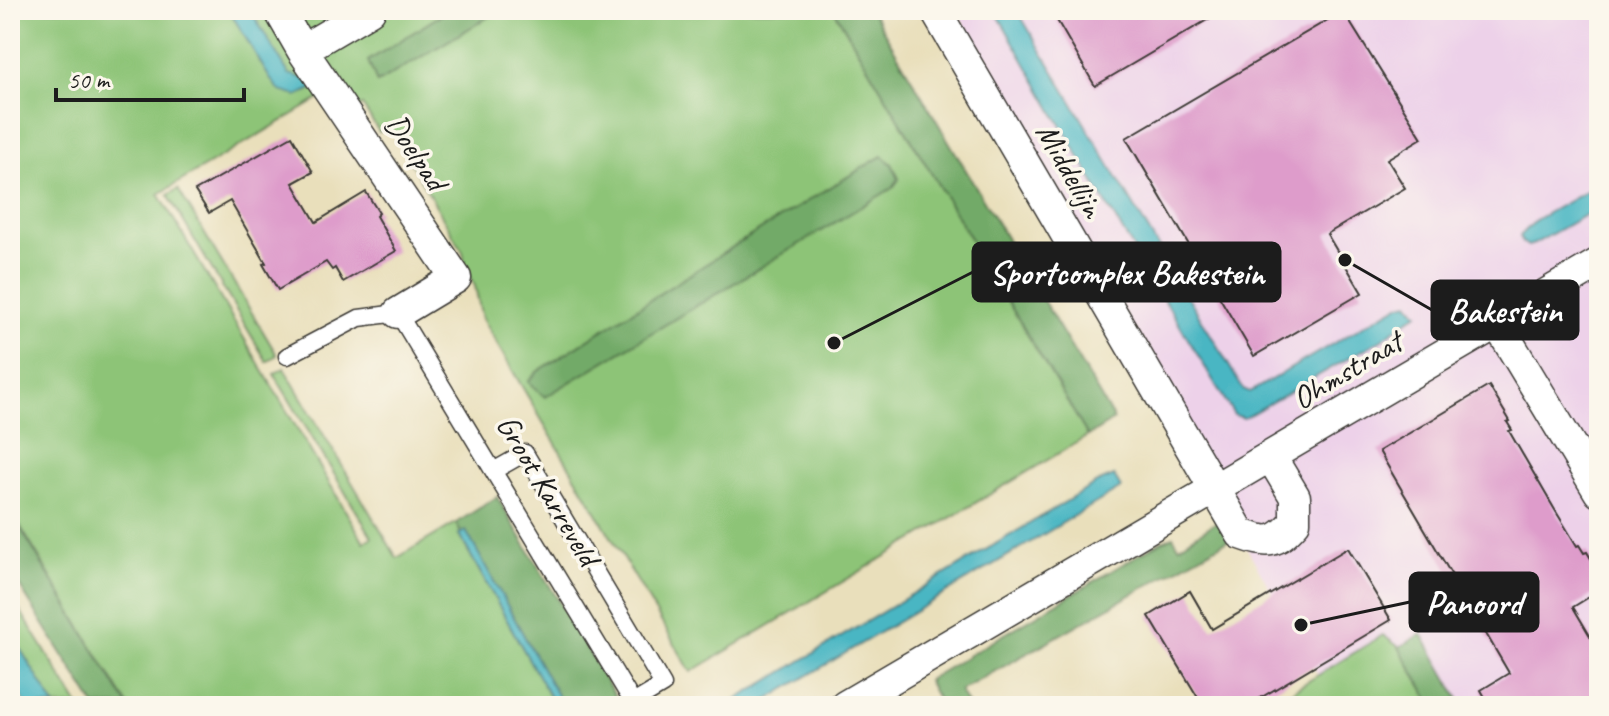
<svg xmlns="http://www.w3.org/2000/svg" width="1609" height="716" font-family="Caveat,sans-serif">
<rect width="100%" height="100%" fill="#fbf7ec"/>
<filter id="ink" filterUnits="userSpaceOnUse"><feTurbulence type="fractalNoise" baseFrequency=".0125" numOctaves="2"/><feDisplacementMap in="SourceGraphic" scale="16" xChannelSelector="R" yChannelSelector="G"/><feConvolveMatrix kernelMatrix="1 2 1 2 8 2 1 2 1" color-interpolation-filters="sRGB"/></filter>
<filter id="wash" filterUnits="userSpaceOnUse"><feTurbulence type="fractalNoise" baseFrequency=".006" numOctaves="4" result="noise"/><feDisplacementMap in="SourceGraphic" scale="32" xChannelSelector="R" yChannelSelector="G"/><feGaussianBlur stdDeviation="1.8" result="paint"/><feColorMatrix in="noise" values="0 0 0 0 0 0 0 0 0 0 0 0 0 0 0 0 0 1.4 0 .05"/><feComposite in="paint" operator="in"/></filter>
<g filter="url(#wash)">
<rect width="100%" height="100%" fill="#e9dfbb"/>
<path fill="#edd1e9" d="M956,10H1599V706H1335L1226,510Z"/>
<path fill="#8dc477" stroke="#54704a" stroke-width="2" fill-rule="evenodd" d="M10,10H229L271,80L306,92L322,84C311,79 297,79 289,74L250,10H449L369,61L377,83L500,10H834L1088,436L691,672L482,319L475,286L466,271L463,252L390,127L379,132L362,105L342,120L326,95L159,194L364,542L372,537L274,374L284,368L397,558L456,523L461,533L459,535L555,706H128L10,509ZM882,156L892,164L899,179L529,382L537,372L747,238Z
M178,189L277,355L267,362L168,195Z
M10,594L79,706H55L10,632Z
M1383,635L1399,647L1433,706H1268Z"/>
<path fill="#72aa68" stroke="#476342" stroke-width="2" d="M449,10H500L377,83L368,61Z
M834,10H871L1114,420L1088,436Z
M882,156L892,164L899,179L894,187L545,397L528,382L537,372L747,238Z
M497,497L621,706H563L466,531L461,533L456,523Z
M10,509L16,521L128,706H95L10,571Z
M1221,519L1234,537L960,691L968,706H941L927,680L1162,541L1173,536L1179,546Z
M1422,634L1463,706H1433L1399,647Z"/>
<path fill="#48b6c3" stroke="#326970" stroke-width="2" d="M229,10H250L289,74L322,84L297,96L280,91L271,80Z
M995,10H1017L1243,389L1250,392L1401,304L1409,302L1418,313L1382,339L1244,418L1234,415L1107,205Z
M1599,184V207L1534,244L1528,246L1522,242L1520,236L1537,219Z
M1114,476L1121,488L757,706H726L1097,483Z
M466,531L563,706H555L459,534Z
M10,632L55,706H27L10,679Z"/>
<g id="blocks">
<path fill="#de9ccb" d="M1051,10H1224L1095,86Z
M1343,11L1422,138L1387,159L1405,188L1327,234L1362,293L1254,356L1203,269L1200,270L1186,247L1189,245L1126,138Z
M292,136L313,172L293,183L316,222L366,192L379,213L376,216L396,251L343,282L335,268L332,270L326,262L278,290L263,264L266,263L230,201L209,213L195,191Z
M1489,386L1510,421L1507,422L1512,430L1509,431L1555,510L1577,546L1579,545L1584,553L1587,552L1599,572V591L1573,607L1599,651V706H1490L1481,690L1509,673L1379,451Z
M1348,548L1391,620L1247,706H1203L1149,616L1190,591L1212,629Z"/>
</g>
</g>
<g filter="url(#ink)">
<use href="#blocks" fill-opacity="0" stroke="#3b3934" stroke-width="2"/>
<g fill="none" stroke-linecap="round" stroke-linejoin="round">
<g stroke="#3b3934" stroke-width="19">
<path id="lane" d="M287,356L359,318L398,313L635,706
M495,470L525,453L663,685L633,703"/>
</g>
<g stroke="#3b3934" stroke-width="33">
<path id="street" d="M279,10L302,50L456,278L398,313
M935,10L1241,534C1269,544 1275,544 1295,522V497L1271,457
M302,50L370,10
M1497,323L1599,492
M845,706L1599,263"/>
</g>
<use href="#lane" stroke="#fff" stroke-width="16"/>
<use href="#street" stroke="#fff" stroke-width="30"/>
</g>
</g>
<g text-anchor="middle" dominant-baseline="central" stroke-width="7" stroke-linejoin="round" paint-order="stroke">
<g font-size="32" fill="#1c1c1c" stroke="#fbf7ec">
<text transform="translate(416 152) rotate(56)">Doelpad</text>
<text transform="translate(1070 170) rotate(60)">Middellijn</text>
<text transform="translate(1347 370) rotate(-31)">Ohmstraat</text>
<text transform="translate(548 490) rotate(59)">Groot Karreveld</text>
</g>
</g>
<path fill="none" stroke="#1c1c1c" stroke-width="3" d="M834 343L973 272M1345 260L1432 310M1301 625L1410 602"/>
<g fill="#1c1c1c" stroke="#fbf7ec" stroke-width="3">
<circle cx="834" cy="343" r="8"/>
<circle cx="1345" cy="260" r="8"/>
<circle cx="1301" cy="625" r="8"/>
</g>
<g fill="#1c1c1c" stroke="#1c1c1c" stroke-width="3">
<rect x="973" y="243" width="307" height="58" rx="8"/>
<rect x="1432" y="281" width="146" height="58" rx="8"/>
<rect x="1410" y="573" width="128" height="58" rx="8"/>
</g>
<g font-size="34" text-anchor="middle" font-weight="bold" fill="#fff">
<text x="1127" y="284">Sportcomplex Bakestein</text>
<text x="1505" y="322">Bakestein</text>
<text x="1474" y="614">Panoord</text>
</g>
<rect width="1609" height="716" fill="none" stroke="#fbf7ec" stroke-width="40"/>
<path d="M56 88v12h188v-12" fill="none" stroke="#1c1c1c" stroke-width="4"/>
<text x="68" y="88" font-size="24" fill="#1c1c1c" stroke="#fbf7ec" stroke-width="6" paint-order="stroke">50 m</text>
</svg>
